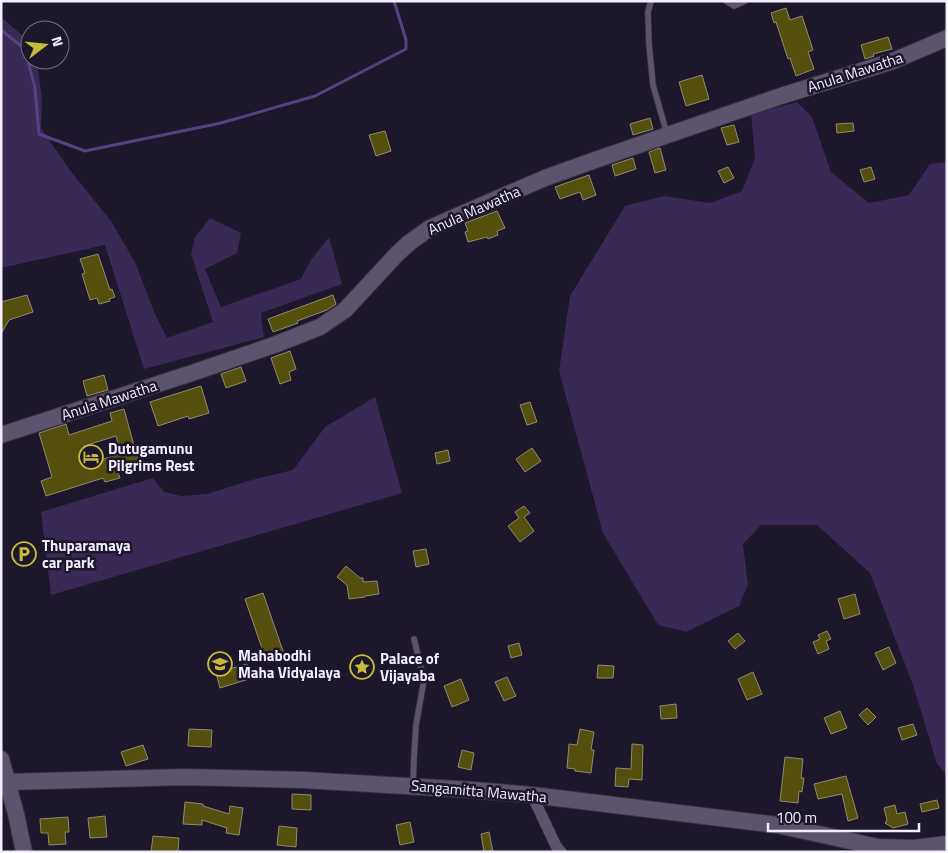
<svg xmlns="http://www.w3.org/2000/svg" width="948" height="853" font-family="'Titillium Web',sans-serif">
<rect width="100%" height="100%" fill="#1d172b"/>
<path fill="#382955" d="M2,18L30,42V60H37L42,100L41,128L69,169L111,221L135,262L155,314L167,338L213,322L191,254L195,237L210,218L241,233L237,253L205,269L221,307L301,279L311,260L329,237L342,284L261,313L264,337L144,369L105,245L1,268V19Z
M797,102L812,117L831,172L869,203L909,195L930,164L947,162V776L937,764L913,685L870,573L817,525H761L743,544L748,585L739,606L686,632L658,625L603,533L559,371L570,296L625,206L664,196L710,203L742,191L755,158L751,114Z
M375,397L402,493L51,595L41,512L153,478L164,492L181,496L207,494L248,481L293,470L325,427Z"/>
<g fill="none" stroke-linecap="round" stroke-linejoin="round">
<path stroke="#574281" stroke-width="3" d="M1,30L25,49L35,88L39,134L85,151L221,123L315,96L406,49V40L394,1"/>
</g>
<path fill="#554f0d" stroke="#8d8b70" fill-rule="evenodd" d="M786,8L790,20L802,16L813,50L808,52L814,69L796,76L790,58L788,59L776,22L774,23L771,13Z
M888,37L892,49L873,54L874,56L865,59L861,45Z
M702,75L709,99L686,106L679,82Z
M650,118L653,129L633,135L630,124Z
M853,123L854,131L837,133L836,124Z
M734,125L739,142L727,145L721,128Z
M385,131L391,151L376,156L369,135Z
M660,148L666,170L655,173L649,152Z
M633,158L636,169L615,176L612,165Z
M728,167L734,178L724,183L718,171Z
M871,167L875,179L864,182L860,170Z
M589,175L596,195L583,200L580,192L560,199L555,187Z
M497,211L505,228L497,231L498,235L488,239L487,237L468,242L465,232L468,231L465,223Z
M98,254L110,290L112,289L115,297L109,299L110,301L99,304L97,298L90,300L82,274L85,273L80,259Z
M27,295L33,312L9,320L1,334V302Z
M333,295L336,304L327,310L297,321L298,323L273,332L268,319Z
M290,351L296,369L289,372L291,380L280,384L271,358Z
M241,367L246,381L226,388L221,374Z
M104,375L108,390L87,396L83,381Z
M201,386L209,413L189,419L188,416L158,426L150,402Z
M530,402L537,422L527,425L520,405Z
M124,409L139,464L117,470L120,478L105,482L103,478L46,496L41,481L52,477L39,433L66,424L69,435L112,421L110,413ZM116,436L121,454L89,463L84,446Z
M532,448L541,461L525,472L516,459Z
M448,450L450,461L437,464L435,453Z
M524,506L530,513L524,517L534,531L520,542L508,526L519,518L515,512Z
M426,549L429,564L416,567L413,551Z
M346,566L360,578H363V582L377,581L379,594L365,596V597L349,599L347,585L337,577Z
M263,593L284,654L266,660L245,599Z
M855,594L860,614L844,619L838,599Z
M827,631L831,639L826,641L829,649L818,654L813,642L820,639L818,635Z
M738,633L745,641L735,649L728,641Z
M519,643L522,655L511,658L508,646Z
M889,647L896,663L883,670L875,653Z
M247,664L252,678L220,688L216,673Z
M598,665L614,666L613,678H597Z
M753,672L762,694L747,700L738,679Z
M507,677L516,696L504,701L495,682Z
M461,679L469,700L452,707L444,686Z
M676,704L677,718L661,719L660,706Z
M867,708L876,717L868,725L859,715Z
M840,711L847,728L831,734L824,718Z
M913,724L917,735L902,740L898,728Z
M189,729L212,730L211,747L188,746Z
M580,729L594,732L591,750H594L591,773L575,771V769L567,768L569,744L577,745Z
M632,744L643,745L642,780L629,779L628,787L615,786L616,768L631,769Z
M143,745L148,759L126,766L121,752Z
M462,750L474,753L471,770L458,767Z
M785,757L803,759L801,778H804L802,792L799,791L798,803L780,801Z
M846,776L858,818L848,821L842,794L818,799L814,784Z
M292,794L311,795V810L292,809Z
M937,800L939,808L922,812L920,804Z
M185,802L203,804V806L229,814L230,806L243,808L239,835L226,833L227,828L202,820V825L183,824Z
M895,805L897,814L905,812L908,824L893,828L885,823L887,820L884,808Z
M105,816L107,837L90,838L88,818Z
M68,817L69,832H65L66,844L49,845L48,833H41L40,819Z
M410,822L414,842L400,845L396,825Z
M279,826L297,828L296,847L277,845Z
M489,832L493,852H484L481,834Z
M153,836L179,838L178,852H151Z"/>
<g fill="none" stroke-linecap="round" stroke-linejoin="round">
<g stroke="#373242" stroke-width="7">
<path id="service" d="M651,1L648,12L649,44L653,85L667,134
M726,1L734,6L745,1
M413,785L414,757L416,725L424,680L414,639"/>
</g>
<g stroke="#373242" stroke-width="12">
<path id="minor" d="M532,795L556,846L561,852"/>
</g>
<g stroke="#373242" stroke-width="18">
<path id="secondary" d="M1,435L189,374L274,345L320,327L345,310L397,254L409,243L420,235L430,228L457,216L545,178L598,159L781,96L893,61L947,38
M1,759L16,814L24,852
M7,782L184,777L304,780L473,790L532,795L777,825L878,847L914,848L947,844"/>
</g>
<use href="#service" stroke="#5b546c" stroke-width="5.5"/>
<use href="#minor" stroke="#5b546c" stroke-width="11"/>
<use href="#secondary" stroke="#5b546c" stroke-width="16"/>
</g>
<defs>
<g id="hotel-ring" transform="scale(1.25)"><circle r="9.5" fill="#1d172b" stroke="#c7bb3b" stroke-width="1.5"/><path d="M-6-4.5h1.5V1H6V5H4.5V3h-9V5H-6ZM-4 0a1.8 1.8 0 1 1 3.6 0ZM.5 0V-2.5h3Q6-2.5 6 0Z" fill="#c7bb3b"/></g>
<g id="parking-ring" transform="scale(1.25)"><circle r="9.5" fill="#1d172b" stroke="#c7bb3b" stroke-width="1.5"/><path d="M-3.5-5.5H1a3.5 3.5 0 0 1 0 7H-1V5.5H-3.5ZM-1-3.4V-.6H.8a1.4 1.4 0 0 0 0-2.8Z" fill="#c7bb3b"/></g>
<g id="school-ring" transform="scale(1.25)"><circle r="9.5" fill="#1d172b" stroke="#c7bb3b" stroke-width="1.5"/><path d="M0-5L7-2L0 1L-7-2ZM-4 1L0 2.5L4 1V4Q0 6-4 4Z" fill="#c7bb3b"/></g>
<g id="sight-ring" transform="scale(1.25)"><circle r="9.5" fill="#1d172b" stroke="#c7bb3b" stroke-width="1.5"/><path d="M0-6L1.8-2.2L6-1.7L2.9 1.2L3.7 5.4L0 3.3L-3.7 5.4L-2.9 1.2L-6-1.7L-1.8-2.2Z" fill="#c7bb3b"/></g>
</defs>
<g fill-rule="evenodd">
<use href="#hotel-ring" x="91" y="457"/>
<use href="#parking-ring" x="24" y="554"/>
<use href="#school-ring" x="220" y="664"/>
<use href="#sight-ring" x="362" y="667"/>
</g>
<g text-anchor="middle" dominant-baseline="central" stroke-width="5" stroke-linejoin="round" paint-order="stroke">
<g font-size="15" fill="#f2eefd" stroke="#1d172b">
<text transform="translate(855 72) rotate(-18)">Anula Mawatha</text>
<text transform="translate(474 210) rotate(-24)">Anula Mawatha</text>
<text transform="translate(109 400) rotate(-18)">Anula Mawatha</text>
<text transform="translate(479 791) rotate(5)">Sangamitta Mawatha</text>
</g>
<g font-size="15" font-weight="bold" fill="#f2eefd" stroke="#1d172b" text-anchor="start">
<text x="108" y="448">Dutugamunu<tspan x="108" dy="17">Pilgrims Rest</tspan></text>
<text x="42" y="545">Thuparamaya<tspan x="42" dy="17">car park</tspan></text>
<text x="238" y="655">Mahabodhi<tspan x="238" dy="17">Maha Vidyalaya</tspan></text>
<text x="380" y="658">Palace of<tspan x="380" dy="17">Vijayaba</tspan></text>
</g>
</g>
<rect width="948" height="853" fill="none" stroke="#f2eefd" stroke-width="5"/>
<g transform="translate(45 45) rotate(74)"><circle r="24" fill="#1d172b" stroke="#726d7f"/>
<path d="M0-4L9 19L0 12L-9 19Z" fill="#c7bb3b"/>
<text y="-8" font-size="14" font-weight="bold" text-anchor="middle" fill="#f2eefd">N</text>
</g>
<path d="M768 823v8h151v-8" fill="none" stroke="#f2eefd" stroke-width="2.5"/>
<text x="776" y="823" font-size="15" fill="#f2eefd" stroke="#1d172b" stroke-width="4" paint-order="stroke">100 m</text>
</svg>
